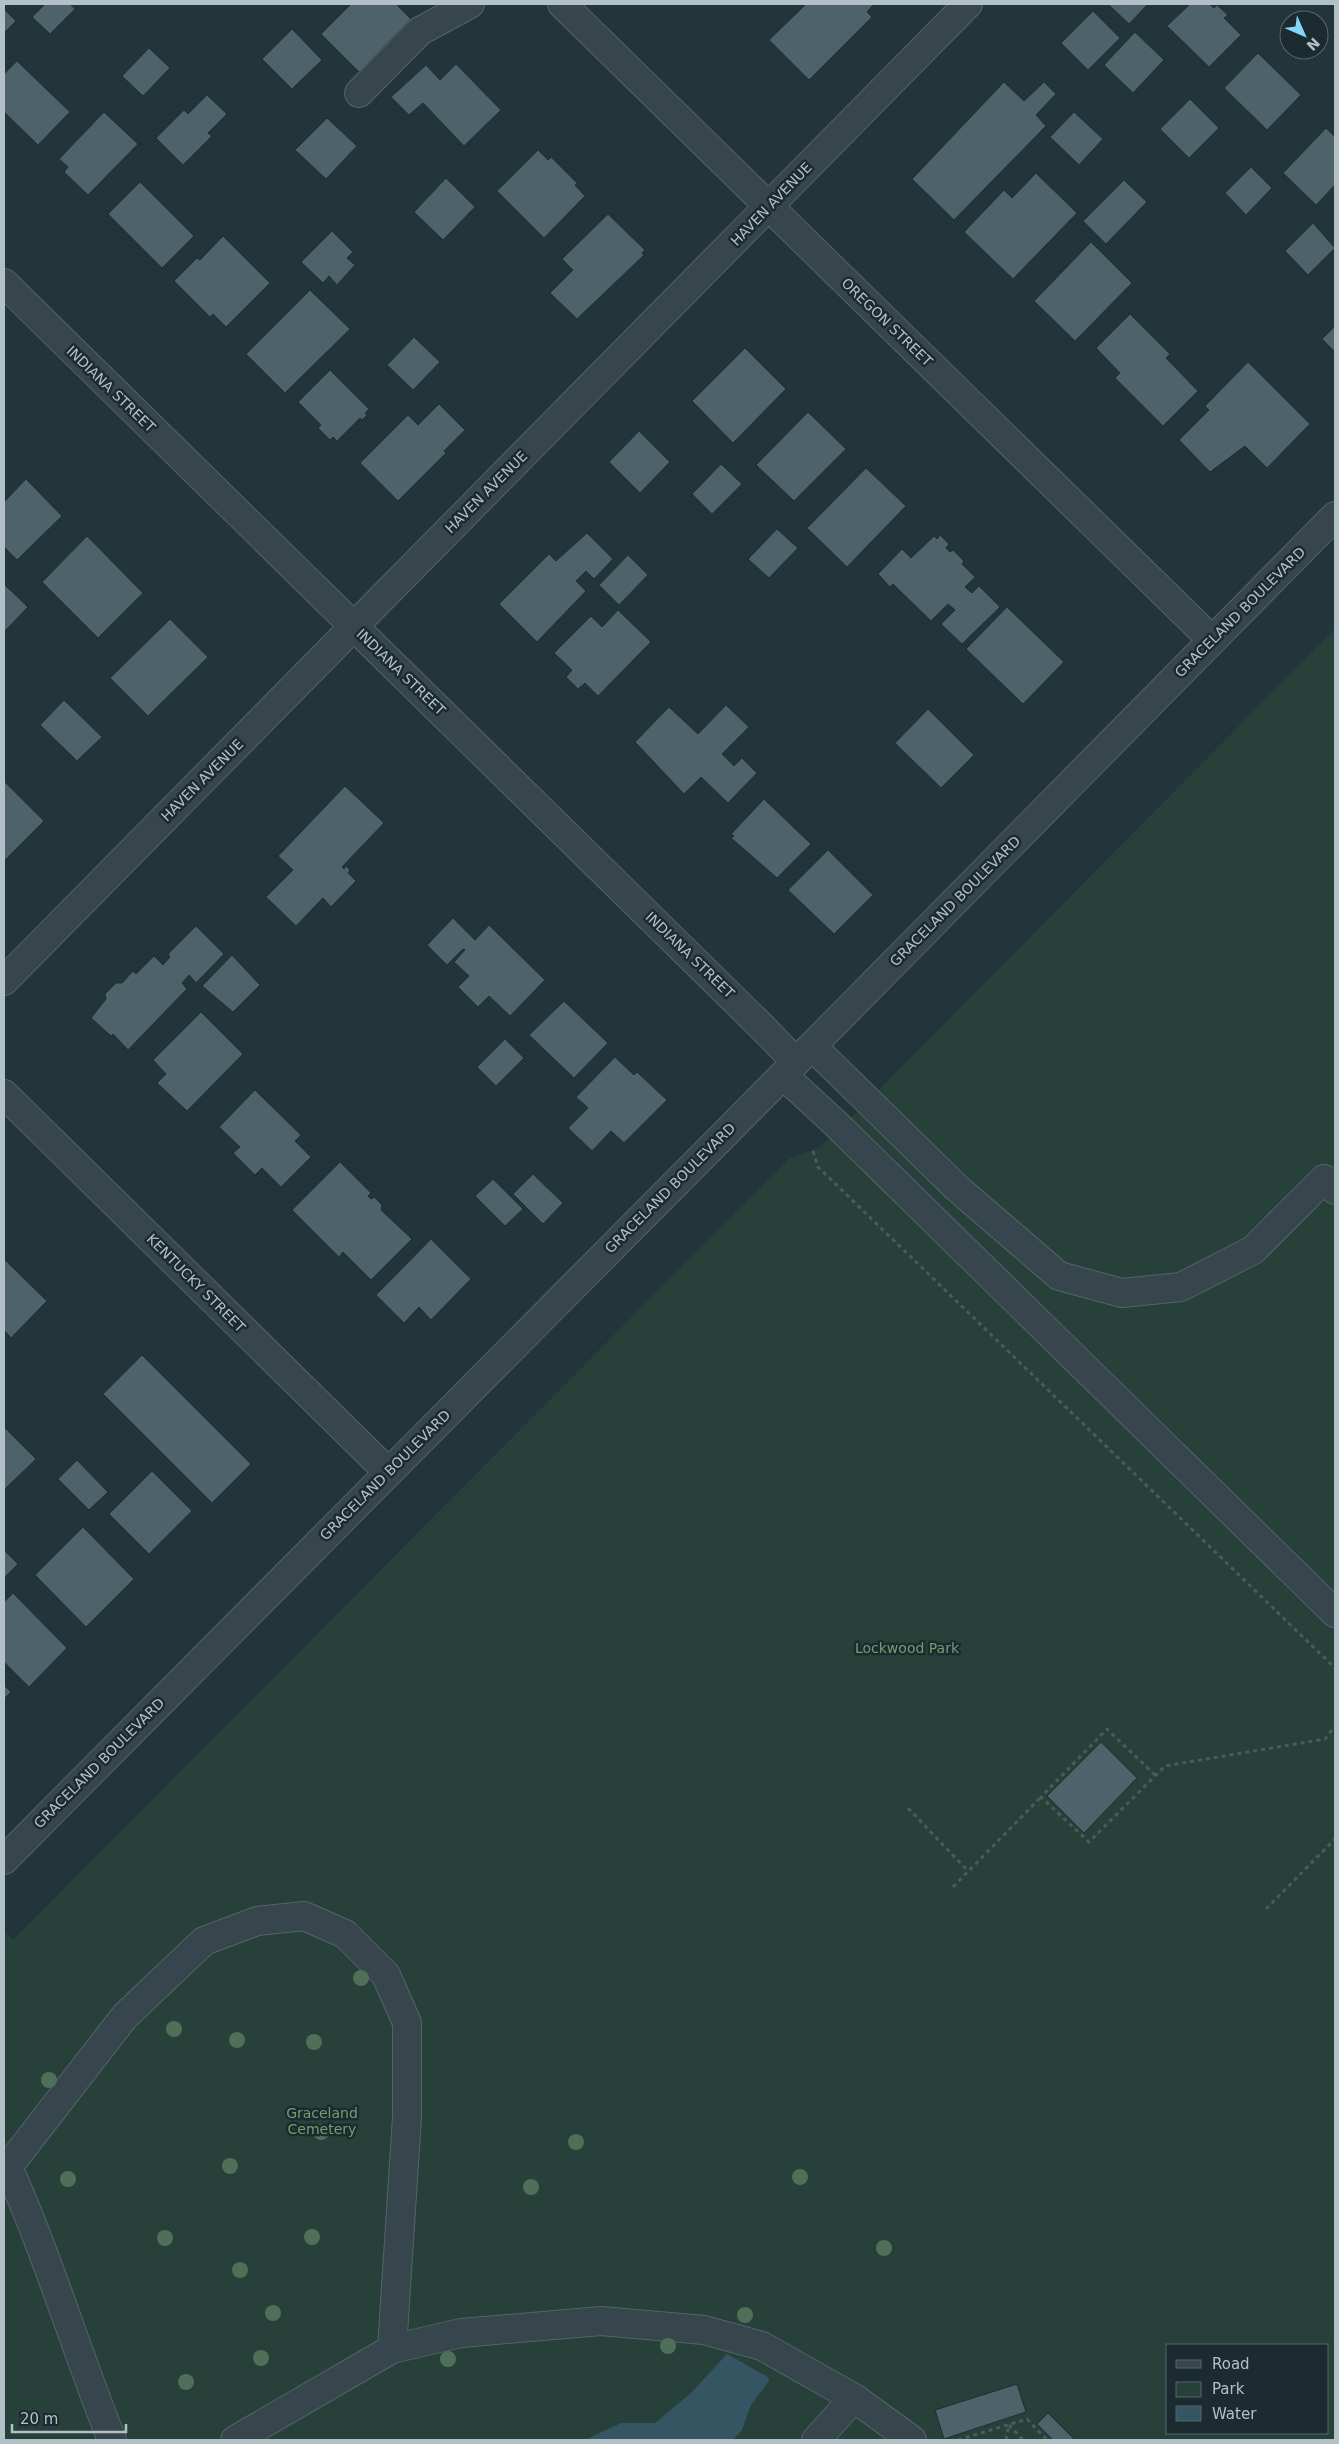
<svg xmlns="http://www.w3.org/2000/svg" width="1339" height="2444" font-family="'DejaVu Sans',sans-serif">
<rect width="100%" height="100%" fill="#22353b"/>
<path fill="#27413a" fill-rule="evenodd" d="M1335,629V2440H4V1931L13,1940L789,1159L820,1147L856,1113ZM1168,2345H1328V2433H1168Z"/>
<path fill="#345561" d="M727,2354L768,2377L769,2381L751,2405L742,2430L733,2440H585L621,2423H655L691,2393Z"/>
<path fill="#4d6369" stroke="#1d2d32" d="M45,4H70L75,9L50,34L32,17Z
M351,4H396L411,19L359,72L321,34Z
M806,4H874L867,12L872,17L809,80L769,40Z
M1108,4H1148L1129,24Z
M1190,4H1209L1214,8L1217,5L1228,15L1224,18L1241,35L1209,67L1167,26Z
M4,9L16,21L4,33Z
M1093,11L1120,38L1088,70L1061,43Z
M292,29L322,60L292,89L262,59Z
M1135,32L1164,60L1133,93L1104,65Z
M149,48L170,68L143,96L122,76Z
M1258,53L1301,95L1267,130L1224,88Z
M17,61L70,112L38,145L4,112V74Z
M456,64L501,110L464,146L423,103L409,115L391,97L426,65L440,80Z
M1004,82L1024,101L1044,82L1056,94L1036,115L1046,126L954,220L912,179Z
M207,95L227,114L208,133L212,136L183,165L156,138L184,110L188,114Z
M1190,99L1219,128L1189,158L1160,129Z
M104,112L138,144L88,195L64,172L68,167L59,159Z
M1074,112L1103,139L1079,165L1050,137Z
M327,118L357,146L326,179L295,150Z
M1326,128L1335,137V185L1316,205L1283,173Z
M538,150L548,160L551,157L577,183L575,185L585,196L544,238L497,191Z
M1251,167L1272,188L1246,215L1225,193Z
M1036,173L1077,213L1013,279L964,232L1004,190L1012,198Z
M446,178L475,207L443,240L414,212Z
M1124,180L1147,202L1106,244L1083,221Z
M140,182L194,236L162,268L108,214Z
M608,214L645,250L642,253L644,255L577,319L550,293L573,270L562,259Z
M1313,223L1335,248L1308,275L1285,251Z
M332,231L353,252L347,258L355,265L337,285L329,276L323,283L301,262Z
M223,236L270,283L226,327L213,314L210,317L174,281L197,258L200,260Z
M1091,242L1132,283L1075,341L1034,301Z
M310,290L350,329L285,393L246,354Z
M1130,314L1170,354L1166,358L1198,391L1163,426L1115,378L1120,373L1096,348Z
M1335,326V352L1322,339Z
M414,337L440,362L413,390L387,365Z
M745,348L786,389L733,443L692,401Z
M1248,362L1310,424L1267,468L1245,446L1210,472L1179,440L1209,410L1205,406Z
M330,370L369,409L365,413L367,415L362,420L360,418L337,441L333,437L330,440L318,428L321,425L298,402Z
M439,404L465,430L444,451L446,453L398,501L360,463L408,415L418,425Z
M808,412L846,449L794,501L756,465Z
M639,431L670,462L640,493L609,462Z
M721,464L742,484L712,514L692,494Z
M866,468L906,506L847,567L807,528Z
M26,479L62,516L17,560L4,547V502Z
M777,529L798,548L769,578L748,559Z
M587,533L613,559L594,579L586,571L576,581L586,591L537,642L499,604L549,554L556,561Z
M940,535L949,544L946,548L950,552L953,550L964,561L962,564L975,577L965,587L972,593L979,586L1000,607L962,644L941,624L955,610L948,604L931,621L893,584L890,587L878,574L902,549L911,558L934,536L937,539Z
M87,536L143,593L98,638L42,582Z
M628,555L648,575L619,605L599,585Z
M5,585L28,607L4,632V586Z
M1007,607L1064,662L1023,704L966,649Z
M618,610L651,642L598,696L585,683L578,689L566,677L572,670L554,653L591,616L602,627Z
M170,619L208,657L148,716L110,678Z
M64,700L102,737L77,761L40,725Z
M726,705L749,727L722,754L734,766L742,758L757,773L728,803L701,777L684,794L635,742L669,707L698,734Z
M928,709L974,755L941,788L895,743Z
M4,781L44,821L4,861Z
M345,786L384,823L342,867L344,869L346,866L350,870L348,873L356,881L331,907L323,898L296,926L266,897L293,870L278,856Z
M764,799L811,844L777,878L731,838L734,836L731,834Z
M828,850L873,895L834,934L788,890Z
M453,918L475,940L489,925L545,980L510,1016L489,996L478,1007L458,987L469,976L454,962L465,950L463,949L447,965L427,945Z
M196,926L224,954L196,983L189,975L182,983L187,989L128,1050L113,1034L111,1036L91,1018L106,999L105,994L116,983H122L133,971L136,974L154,956L163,965L170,957L168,954Z
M232,955L260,985L233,1012L202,986Z
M564,1001L608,1043L574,1078L529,1035Z
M201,1012L243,1054L187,1111L157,1083L166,1074L153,1060Z
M505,1039L524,1058L496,1086L477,1067Z
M615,1057L634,1075L637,1072L667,1100L624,1143L611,1131L592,1151L568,1128L588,1108L576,1097Z
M255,1090L301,1135L295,1141L311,1157L281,1187L262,1168L255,1175L233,1153L240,1147L219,1127Z
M340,1162L371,1193L368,1196L371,1199L374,1197L382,1205L381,1210L412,1239L371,1280L343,1252L339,1257L292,1210Z
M533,1174L563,1203L543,1224L513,1194Z
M493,1179L523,1209L505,1226L475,1196Z
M431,1239L471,1279L431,1320L419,1307L404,1323L376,1295Z
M4,1259L47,1301L11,1338L4,1330Z
M142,1355L251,1464L212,1503L103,1394Z
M4,1427L36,1459L4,1490Z
M77,1460L108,1492L89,1510L58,1479Z
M152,1471L192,1511L149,1554L109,1514Z
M83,1527L134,1579L86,1627L35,1575Z
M4,1550L18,1564L4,1578Z
M13,1593L67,1648L29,1687L4,1662V1602Z
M4,1685L11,1692L4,1699Z
M1101,1742L1137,1778L1084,1833L1047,1796Z
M1017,2384L1026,2412L944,2439L935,2410Z
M1048,2413L1075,2440H1053L1037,2424Z"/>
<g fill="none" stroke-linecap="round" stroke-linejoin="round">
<g stroke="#546469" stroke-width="30">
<path id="minor" d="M562,4L1212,640
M359,93L420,31L470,4
M4,283L760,1025L796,1062
M4,981L968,4
M812,1046L957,1188L1059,1276L1122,1293L1181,1287L1253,1250L1324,1179L1335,1190
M783,1075L835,1123L1335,1613
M4,1094L388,1472
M4,1860L812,1046L1335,516
M8,2167C48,2256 76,2350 112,2440
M4,2172L125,2016L204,1941L257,1921L304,1916L345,1934L386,1975L407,2023V2117L392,2349
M235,2440L392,2349L461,2333L601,2321L704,2330L762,2346L854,2398L912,2440
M816,2440L854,2398"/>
</g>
<path stroke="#465e59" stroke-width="3" stroke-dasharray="4 4" stroke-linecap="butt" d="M813,1151L818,1167L1335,1668
M1155,1775L1107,1729L1041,1797L1089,1842L1165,1766L1325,1739L1335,1726
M908,1808L968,1871
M953,1887L1041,1797
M1266,1909L1335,1839
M1009,2425L1023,2440
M958,2440L1027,2419L1047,2440
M1006,2440L1009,2425"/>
<use href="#minor" stroke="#36464c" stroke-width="28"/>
</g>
<g fill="#4f6f58">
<circle cx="361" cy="1978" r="8"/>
<circle cx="174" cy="2029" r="8"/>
<circle cx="237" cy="2040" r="8"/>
<circle cx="314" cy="2042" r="8"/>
<circle cx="49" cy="2080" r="8"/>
<circle cx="321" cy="2132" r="8"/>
<circle cx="576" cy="2142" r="8"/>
<circle cx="230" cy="2166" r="8"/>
<circle cx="800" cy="2177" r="8"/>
<circle cx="68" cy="2179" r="8"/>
<circle cx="531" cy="2187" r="8"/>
<circle cx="312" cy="2237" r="8"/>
<circle cx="165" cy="2238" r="8"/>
<circle cx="884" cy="2248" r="8"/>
<circle cx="240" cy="2270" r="8"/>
<circle cx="273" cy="2313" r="8"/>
<circle cx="745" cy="2315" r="8"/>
<circle cx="668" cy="2346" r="8"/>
<circle cx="261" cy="2358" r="8"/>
<circle cx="448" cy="2359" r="8"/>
<circle cx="186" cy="2382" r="8"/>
</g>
<g text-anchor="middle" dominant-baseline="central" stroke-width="5" stroke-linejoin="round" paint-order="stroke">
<g font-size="14" fill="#b1c1c7" stroke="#1b2b30">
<text transform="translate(771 204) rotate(-46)">HAVEN AVENUE</text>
<text transform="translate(887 322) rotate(44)">OREGON STREET</text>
<text transform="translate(111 389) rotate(44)">INDIANA STREET</text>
<text transform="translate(486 492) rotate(-45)">HAVEN AVENUE</text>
<text transform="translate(1240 612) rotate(-45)">GRACELAND BOULEVARD</text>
<text transform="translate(401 672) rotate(44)">INDIANA STREET</text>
<text transform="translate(202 780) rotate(-45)">HAVEN AVENUE</text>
<text transform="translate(955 901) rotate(-45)">GRACELAND BOULEVARD</text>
<text transform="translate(690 955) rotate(44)">INDIANA STREET</text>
<text transform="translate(670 1188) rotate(-45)">GRACELAND BOULEVARD</text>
<text transform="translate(196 1283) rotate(45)">KENTUCKY STREET</text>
<text transform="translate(385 1475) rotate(-45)">GRACELAND BOULEVARD</text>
<text transform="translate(99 1763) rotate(-45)">GRACELAND BOULEVARD</text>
</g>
<g font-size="14" fill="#739e70" stroke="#1b2b30">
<text x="907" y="1648">Lockwood Park</text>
<text x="322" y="2113">Graceland<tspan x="322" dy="16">Cemetery</tspan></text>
</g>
</g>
<rect width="1339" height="2444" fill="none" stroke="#b1c1c7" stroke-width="10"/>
<rect x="1166" y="2344" width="162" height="90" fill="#1b2b30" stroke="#57676c"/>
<rect x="1176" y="2360" width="25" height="8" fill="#36464c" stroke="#57676c"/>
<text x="1212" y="2369" font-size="15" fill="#b1c1c7">Road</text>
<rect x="1176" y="2382" width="25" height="15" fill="#27413a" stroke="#57676c"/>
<text x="1212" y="2394" font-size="15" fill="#b1c1c7">Park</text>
<rect x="1176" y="2406" width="25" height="15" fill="#345561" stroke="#57676c"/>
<text x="1212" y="2419" font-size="15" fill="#b1c1c7">Water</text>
<g transform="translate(1304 35) rotate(135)"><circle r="24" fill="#1b2b30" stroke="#57676c"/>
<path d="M0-4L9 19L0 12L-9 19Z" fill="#85d7f9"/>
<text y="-8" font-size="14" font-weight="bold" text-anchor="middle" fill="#b1c1c7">N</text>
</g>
<path d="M12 2424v8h114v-8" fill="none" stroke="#b1c1c7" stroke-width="2.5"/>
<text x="20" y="2424" font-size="15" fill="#b1c1c7" stroke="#1b2b30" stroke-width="4" paint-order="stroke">20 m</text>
</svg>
